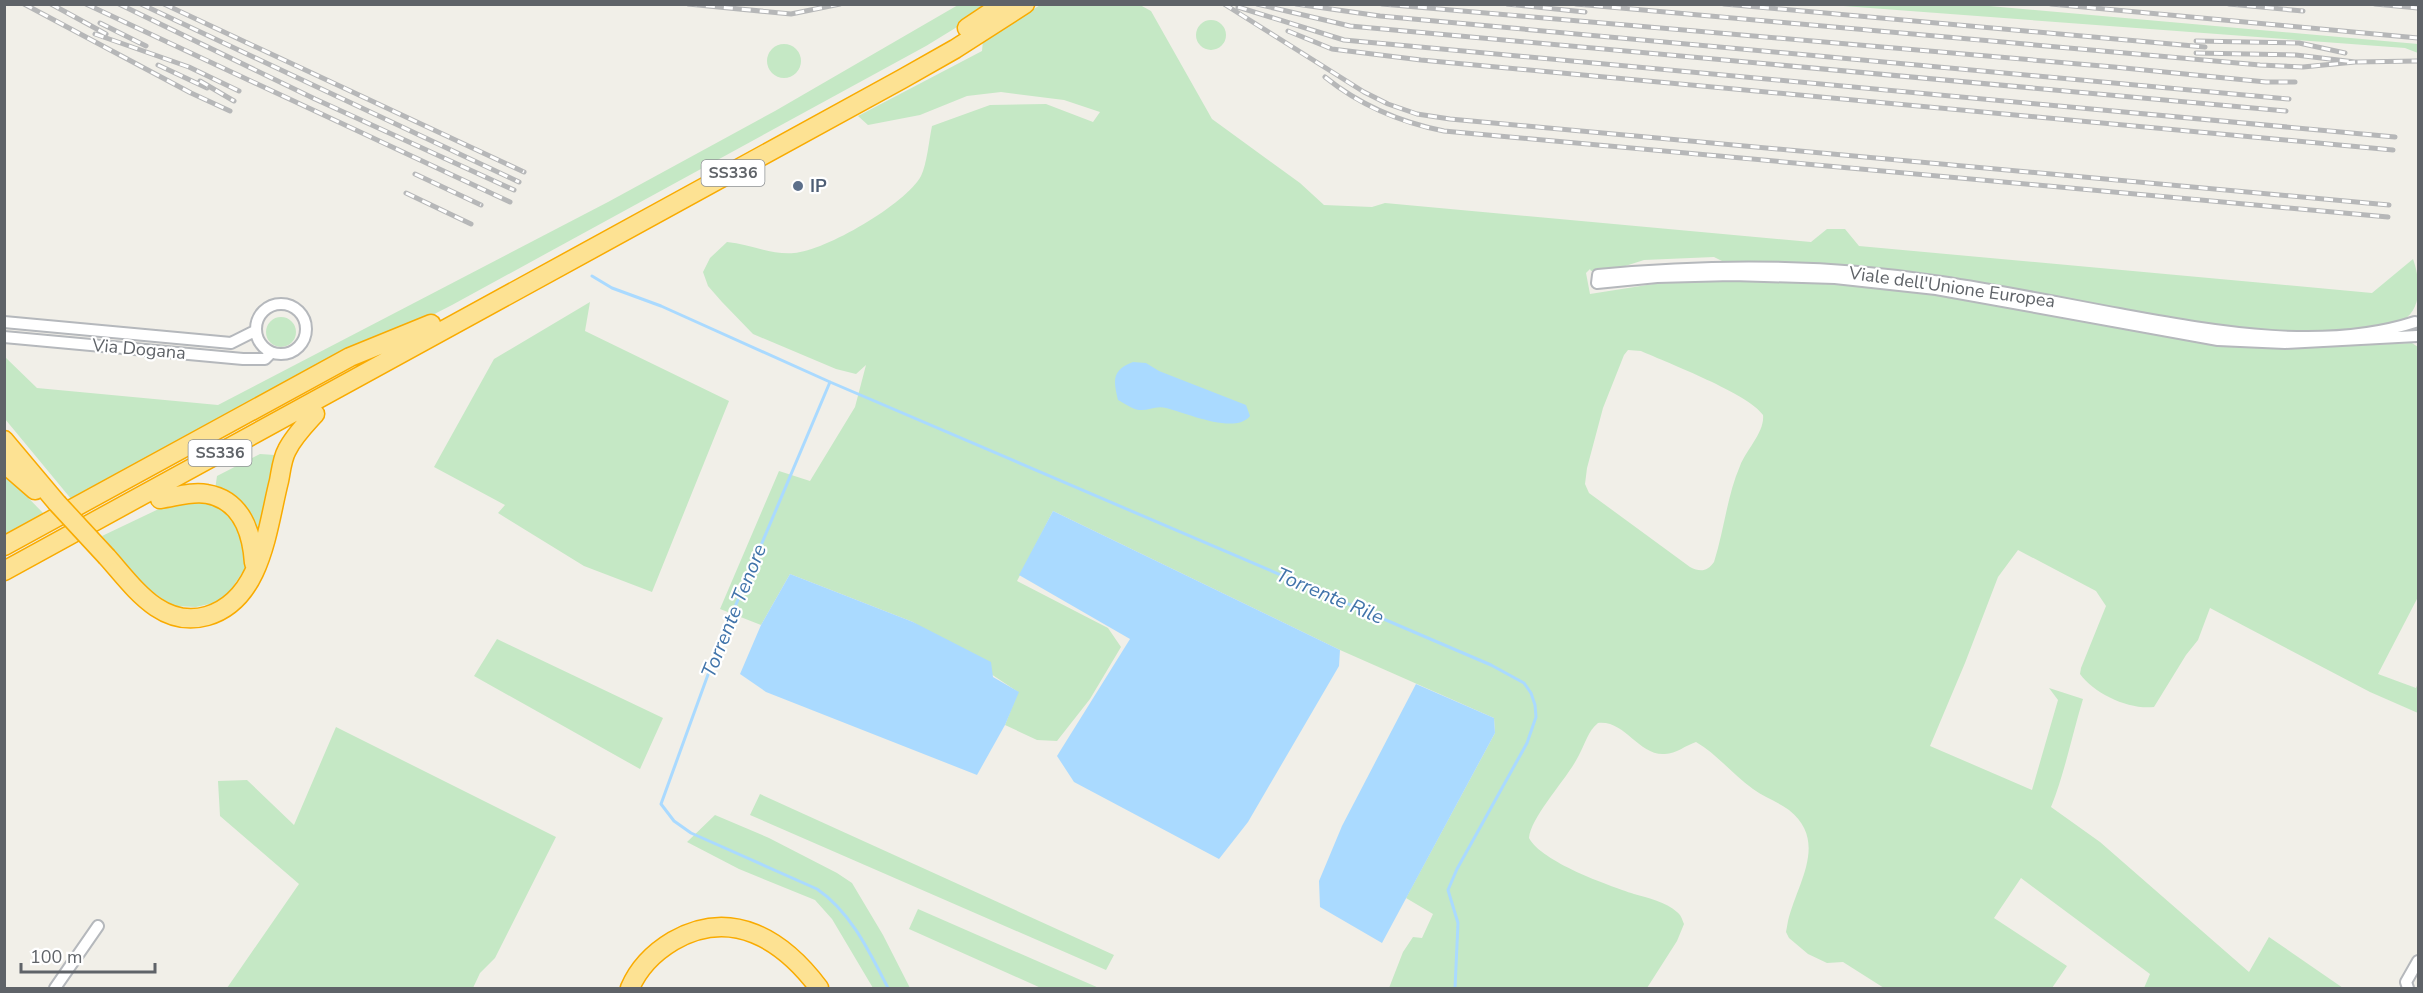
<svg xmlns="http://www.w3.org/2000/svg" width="2423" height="993" font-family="'Nunito Sans',sans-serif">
<rect width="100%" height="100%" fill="#f1efe8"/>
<path fill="#c5e8c5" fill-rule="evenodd" d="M1042,4L1140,5L1151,11L1212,119L1300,183L1324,205L1372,207L1385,203L1811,242L1827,229H1845L1859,246L2372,293L2413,259C2420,278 2423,309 2403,320C2382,330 2355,330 2332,331C2193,335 2059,293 1923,274C1857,265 1790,264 1724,262L1714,257L1644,260L1619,268L1591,271L1590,269L1586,273L1590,294L1666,282L1775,280L1861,285L1984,301L2214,344L2279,349L2412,343L2418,347V597L2378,674L2416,688L2418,683V713L2370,692L2210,608L2198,640L2186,655L2154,707C2129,710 2095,694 2080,674L2081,668L2106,606L2096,591L2018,550L1998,577L1965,663L1930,746L2032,790L2058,700L2049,688L2083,699C2072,735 2065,772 2051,807L2100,842L2249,972L2269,937L2343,988H2144L2150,974L2021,878L1994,918L2067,966L2052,988H1884L1843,962L1827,963L1808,954L1789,938L1786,932L1788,921C1797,883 1829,842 1789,810C1778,802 1764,797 1753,789C1733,775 1717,754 1696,742C1686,745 1676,754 1665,754C1638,756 1626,720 1598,723C1588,731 1585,744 1579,755C1568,778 1531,816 1529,838C1542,862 1607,885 1634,894C1648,898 1666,902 1677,912C1681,915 1682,919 1684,924L1677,941L1647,988H1389L1403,952L1413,937L1422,938L1433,914L1406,898L1495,733L1494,718L1340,650L1053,511L1017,581L1108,628L1121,647L1090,699L1057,741L1037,740L1005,725L1018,692L913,622L790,574L761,625L720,609L779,471L810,481L855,407L866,365L856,374L836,369L753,334L722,302L708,286L703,272L710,258L727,242C749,244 771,255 794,253C825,251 906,204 921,176C927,164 929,140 932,126L990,105L1046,104L1093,122L1100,112L1064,100L1001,92L967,96L920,115L868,125L858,116L982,51L983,40ZM1628,350L1641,351C1668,363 1749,394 1763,415C1765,432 1746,450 1740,466C1727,496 1724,531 1714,562C1707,572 1700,572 1690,567L1589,493L1585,484L1587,468L1603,408L1624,355Z
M958,5H993L926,46L452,305L72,500L5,419V357L37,388L218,405L608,202L775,111Z
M1830,5H1978L2418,44V53L2405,48L2324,42Z
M1196 35a15 15 0 1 1 30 0a15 15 0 1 1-30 0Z
M767 61a17 17 0 1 1 34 0a17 17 0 1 1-34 0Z
M590,302L585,331L729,401L652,592L584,566L498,513L505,505L434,467L494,359Z
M266 332a15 15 0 1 1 30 0a15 15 0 1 1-30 0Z
M260,454L275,455L259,533C248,505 242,501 215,490L217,476Z
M4,473L45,515L4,539Z
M186,502L209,503L231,515L247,547L246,567L230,591L218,602L196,607L173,606L147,588L102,536L165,506Z
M497,639L663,718L640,769L474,676Z
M336,727L556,837L495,958L480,973L473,988H227L299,884L220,816L218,781L247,780L294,825Z
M760,794L1114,955L1106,970L750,815Z
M715,815L769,838L837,873L852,883L883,935L910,988H873L832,919L815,900L739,869L687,842Z
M918,909L1099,988H1041L909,929Z"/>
<path fill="#aadaff" d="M1133,362L1146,363L1159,371L1246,405L1250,416C1235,435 1187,413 1166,408C1156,405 1148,411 1139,410C1132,409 1124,403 1118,400C1113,380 1112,370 1133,362Z
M1053,511L1340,650L1339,666L1248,822L1219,859L1074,782L1057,756L1130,639L1019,575Z
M790,574L913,622L991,662L993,677L1019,692L1005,725L977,775L766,692L740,674L761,625Z
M1416,684L1494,718L1495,733L1382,943L1320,907L1319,881L1342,826Z"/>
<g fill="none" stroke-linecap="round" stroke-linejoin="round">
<path stroke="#aadaff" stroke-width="3" d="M592,276L612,288L661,306L830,382L1491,665L1524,683L1531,693L1535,705L1536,717L1527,743L1457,869L1448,890L1458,923L1455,988
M830,382L718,647L661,804L674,821L691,833L817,889C851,912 870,953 888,988"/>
<g stroke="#b5b8bc" stroke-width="14">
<path id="street" d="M256 329a25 25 0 1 1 50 0a25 25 0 1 1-50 0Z
M4,322L231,343L255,331
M2415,322C2323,352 2213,331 2119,314C2060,303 2001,291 1941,282C1828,264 1712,264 1598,275L1597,283L1657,277L1732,275L1835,278L1936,289L2218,340L2285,343L2417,336
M4,337L243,359H265L271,353
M55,988L98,926
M2408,988L2406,982L2418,961"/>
</g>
<g stroke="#f9ab00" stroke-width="21">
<path id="highway" d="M967,28L1003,4
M4,440L57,503
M4,463L35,490
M160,499C175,497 192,491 207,494C242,500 252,533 254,563
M4,546L350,357L431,324
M107,557C133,586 161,629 207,616C262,600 267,528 279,481C281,471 282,459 287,450C294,436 305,425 315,414
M4,571L902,79L955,49L1025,4
M630,988C639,967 653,953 673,941C732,907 783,940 819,988"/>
</g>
<use href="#street" stroke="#fff" stroke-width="10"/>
<use href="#highway" stroke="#fde293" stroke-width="18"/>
<g stroke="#b6b7b8" stroke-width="5">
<path id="rail" d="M24,4L191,93L230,111
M51,4L106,34
M86,4L510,202
M119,4L315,99L514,190
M141,4L519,182
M164,4L524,172
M688,4L791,14L840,4
M1224,4L1364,92L1388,104L1417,114L1450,119L2389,205
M1257,4L1350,26L2286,111
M1296,4L1380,16L2289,99
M1382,4L2114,67L2266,82H2295
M1507,4L1585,12
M1576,4L2260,65L2303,67L2355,62
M1724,4L2205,47
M2051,4L2418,38
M2229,4L2303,11
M2375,4L2418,8
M1238,7L1344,40L2395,137
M100,23L146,46
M1288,31L1332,49L1421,60L2393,150
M95,34L189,67L239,91
M2196,41L2299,43L2345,53
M2196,53L2296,55L2355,62L2418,61
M158,65L207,88
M1325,77C1361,106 1399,122 1444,131L2388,217
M200,81L234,101
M415,174L481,205
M406,193L471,224"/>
</g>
<use href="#rail" stroke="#fff" stroke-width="3" stroke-dasharray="9" stroke-linecap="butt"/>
<g stroke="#f9ab00" stroke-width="21" stroke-linecap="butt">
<path id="highway-bridge" d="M57,503L107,557"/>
</g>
<use href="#highway-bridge" stroke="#fde293" stroke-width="18"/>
</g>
<circle fill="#5c6f8a" stroke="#fff" stroke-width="2" cx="798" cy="186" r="6"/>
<g text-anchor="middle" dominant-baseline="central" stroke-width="4.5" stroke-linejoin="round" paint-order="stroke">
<g fill="#fff" stroke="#8f9295" stroke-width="1.5">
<rect x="701.5" y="160" width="63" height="26" rx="4.5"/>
<rect x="188.5" y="440" width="63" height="26" rx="4.5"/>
</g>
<g font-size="16" font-weight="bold" fill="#5f6368">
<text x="733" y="173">SS336</text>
<text x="220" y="453">SS336</text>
</g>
<g font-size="18" font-weight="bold" fill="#4e5e75" stroke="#fff" text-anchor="start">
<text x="810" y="186">IP</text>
</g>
<g font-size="18" fill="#5f6368" stroke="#fff">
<text transform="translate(1952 287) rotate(8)">Viale dell'Unione Europea</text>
<text transform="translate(139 349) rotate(5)">Via Dogana</text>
</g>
<g font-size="20" font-style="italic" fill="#4174aa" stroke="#fff">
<text transform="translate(1330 596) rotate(23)">Torrente Rile</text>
<text transform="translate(734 611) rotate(-68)">Torrente Tenore</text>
</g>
</g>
<rect width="2423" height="993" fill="none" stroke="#5f6368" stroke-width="12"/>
<path d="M21 963v9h134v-9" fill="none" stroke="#5f6368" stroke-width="3"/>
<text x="30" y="963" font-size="18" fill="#5f6368" stroke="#ffffff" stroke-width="4.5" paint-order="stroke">100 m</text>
</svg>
